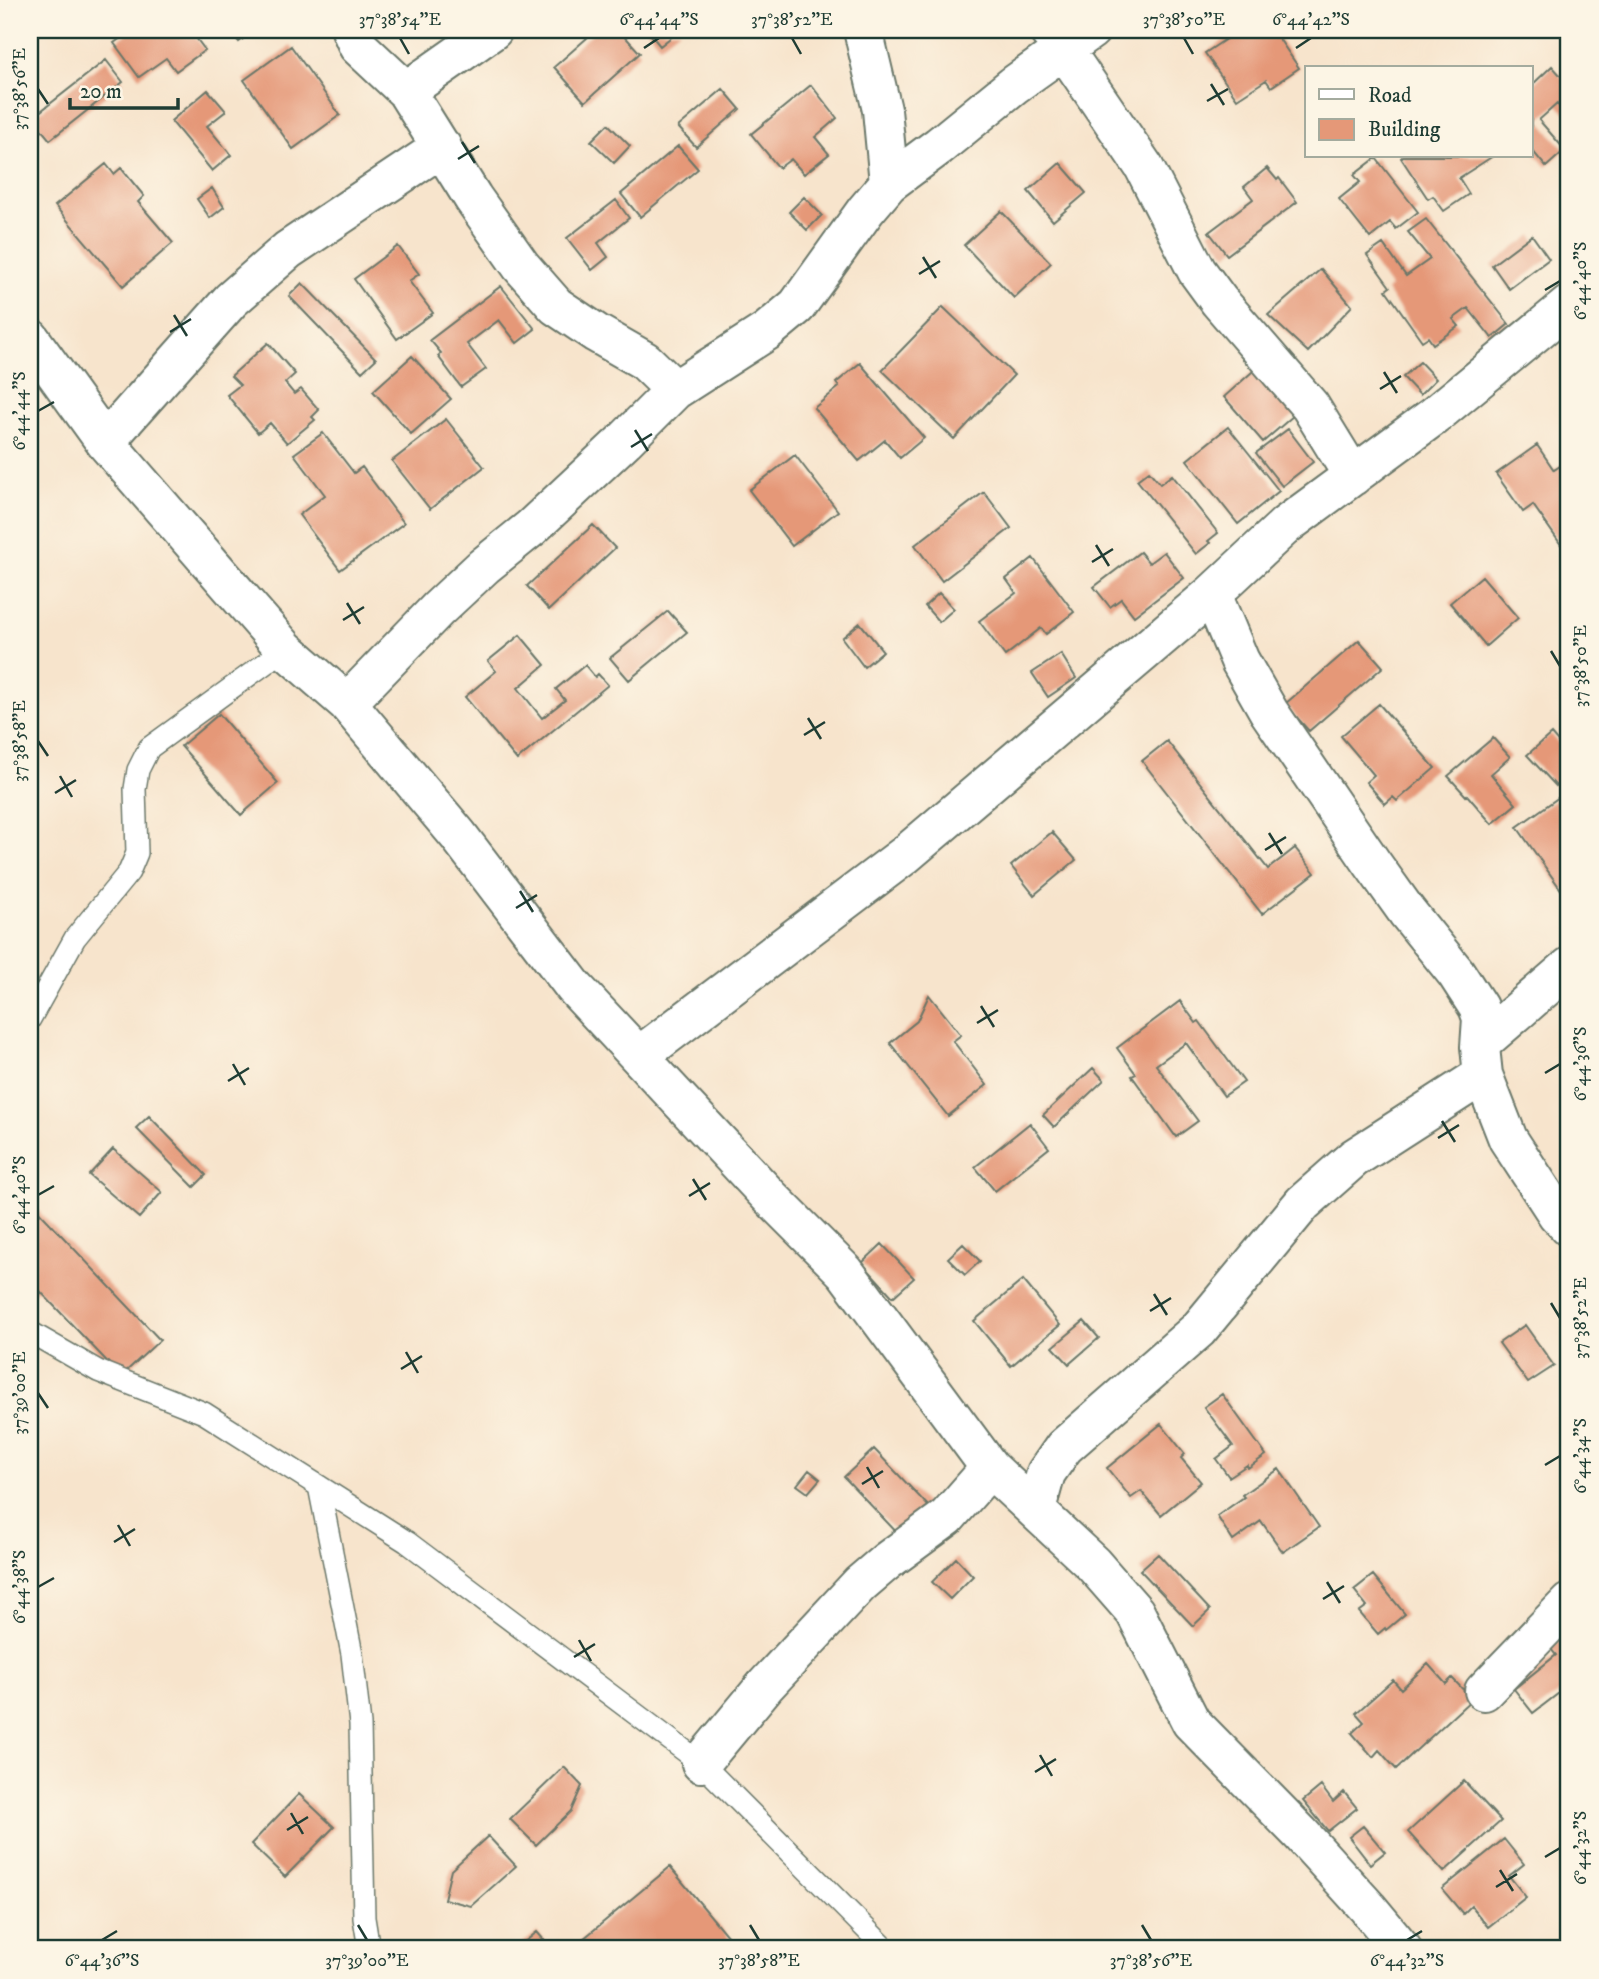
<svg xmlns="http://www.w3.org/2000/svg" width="1599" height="1979" font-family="'IM FELL DW Pica',serif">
<rect width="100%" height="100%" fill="#fcf5e5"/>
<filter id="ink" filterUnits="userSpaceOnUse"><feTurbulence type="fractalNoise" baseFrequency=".0143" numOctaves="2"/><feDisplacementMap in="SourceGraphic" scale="14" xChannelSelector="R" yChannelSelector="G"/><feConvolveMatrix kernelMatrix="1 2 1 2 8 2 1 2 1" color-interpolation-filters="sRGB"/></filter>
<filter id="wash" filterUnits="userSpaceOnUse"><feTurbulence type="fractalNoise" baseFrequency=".00686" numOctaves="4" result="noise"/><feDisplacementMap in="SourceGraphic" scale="28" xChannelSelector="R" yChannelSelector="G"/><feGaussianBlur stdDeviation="1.57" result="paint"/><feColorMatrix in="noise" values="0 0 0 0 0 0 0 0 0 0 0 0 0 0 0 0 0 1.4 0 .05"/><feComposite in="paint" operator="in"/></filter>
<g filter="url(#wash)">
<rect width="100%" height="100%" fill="#f7e4cc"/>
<g id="blocks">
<path fill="#e59878" d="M132,30H190L205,50L176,71L166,58L139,77L114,43Z
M229,30H254L239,42Z
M596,30H619L640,53L585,102L554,67Z
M647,30H680L660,46Z
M1233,30H1273L1299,68L1271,87L1266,80L1237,99L1205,53L1235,33Z
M291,46L340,115L293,149L244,80Z
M106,60L123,82L50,140L32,118Z
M1552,66L1569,85V117L1557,104L1539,120L1565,150L1546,167L1531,149V86Z
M811,85L837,118L815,137L829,154L804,174L791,159L779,168L751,134Z
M723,89L740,109L696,147L678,127Z
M208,90L226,111L207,126L231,155L212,171L171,121Z
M608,124L630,146L614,163L591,141Z
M678,146L698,169L640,217L621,194Z
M1403,156H1493L1459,178L1469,194L1444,211L1433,196L1428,199L1401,158Z
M1376,158L1418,212L1396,229L1390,222L1370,238L1339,199L1360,182L1354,175Z
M1060,163L1086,193L1053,221L1028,191Z
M106,164L114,174L121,168L144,196L138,202L173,243L123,286L55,206Z
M1267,168L1277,180L1279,178L1297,202L1227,255L1209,232L1253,199L1244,187Z
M212,188L224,207L210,218L197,199Z
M804,197L822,215L807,230L789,212Z
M616,200L629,218L598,243L608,257L592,270L567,238Z
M1001,211L1051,263L1014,298L964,245Z
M1426,219L1509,324L1492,338L1468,308L1453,319L1459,326L1433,344L1428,337L1422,341L1386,290L1390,287L1367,255L1383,244L1406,276L1430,259L1408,232Z
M1532,235L1549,259L1509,289L1492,265Z
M398,246L419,274L409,281L433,313L397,339L354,279Z
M1321,269L1352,306L1308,352L1268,315Z
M302,283L376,359L362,372L289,296Z
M501,286L535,329L517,343L499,320L467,344L486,369L461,387L438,356L441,353L430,340Z
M943,307L1014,375L954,439L882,370Z
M268,343L295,374L285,383L294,394L301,389L319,410L312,417L315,420L287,443L270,423L258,433L227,395L240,385L231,376Z
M412,356L451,399L411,434L373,391Z
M1420,362L1436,379L1420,395L1403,377Z
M860,363L924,438L900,458L885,440L859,461L814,408L839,387L836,383Z
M1261,364L1301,409L1263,442L1224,397Z
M446,419L484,467L430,509L392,461Z
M1228,427L1279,491L1238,524L1187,460Z
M1288,429L1313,462L1282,486L1256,453Z
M323,433L354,473L362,467L404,523L340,570L299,515L325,495L294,454Z
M1537,445L1554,470L1569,460V556L1533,505L1523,512L1496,474Z
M795,455L838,511L792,546L749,490Z
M1149,471L1160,484L1172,475L1218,533L1208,541L1210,543L1196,554L1137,480Z
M984,492L1011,528L942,581L915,545Z
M593,525L615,548L549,610L527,586Z
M1140,552L1149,563L1164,552L1184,578L1134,616L1121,599L1110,607L1094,587Z
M1033,558L1074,612L1046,634L1041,628L1005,656L979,621L1016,593L1006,579Z
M1482,576L1518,618L1486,646L1450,603Z
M939,593L954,609L939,622L925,606Z
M668,611L687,632L629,680L610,658Z
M860,623L883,651L864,667L842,638Z
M520,635L545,665L518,688L542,718L565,700L556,689L585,665L595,677L598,674L608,685L517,760L465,697L496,671L488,661Z
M1359,640L1383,667L1309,731L1285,704Z
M1061,654L1076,678L1048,697L1032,673Z
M1379,704L1435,768L1397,801L1393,797L1385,804L1366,782L1374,775L1341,736Z
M219,714L278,783L241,815L181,746Z
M1551,734L1569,755V775L1556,786L1527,755Z
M1493,738L1510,757L1491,774L1516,804L1492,824L1467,795L1466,796L1448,776Z
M1167,741L1268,869L1295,848L1315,873L1262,914L1142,761Z
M1569,790V886L1562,891L1517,827Z
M1052,832L1076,860L1034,895L1011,866Z
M929,995L961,1035L953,1041L987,1085L948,1116L890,1043L917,1021Z
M1180,1001L1196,1023L1199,1021L1244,1082L1224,1096L1186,1043L1156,1065L1198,1121L1176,1137L1132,1076L1136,1074L1117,1048Z
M1093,1068L1104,1080L1054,1127L1043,1115Z
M149,1116L206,1175L194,1187L136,1128Z
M1030,1123L1049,1148L995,1191L975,1167Z
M113,1149L162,1192L139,1218L89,1175Z
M30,1202L160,1340L121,1376L38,1289L30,1296Z
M882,1244L914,1278L893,1297L862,1263Z
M963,1244L980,1261L965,1275L948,1258Z
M1023,1280L1060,1325L1011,1366L974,1321Z
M1084,1321L1099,1338L1069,1364L1053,1347Z
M1525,1325L1554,1366L1528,1383L1499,1343Z
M1222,1394L1266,1455L1248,1468L1247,1465L1229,1477L1216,1459L1233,1446L1204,1407Z
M1161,1424L1185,1454L1181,1458L1201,1482L1161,1515L1141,1491L1131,1498L1107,1468Z
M874,1449L933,1511L903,1539L844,1477Z
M1279,1469L1319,1527L1283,1552L1261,1521L1233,1541L1217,1516L1244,1497L1242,1495Z
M809,1470L820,1479L808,1493L797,1485Z
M1158,1554L1210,1610L1193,1626L1140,1570Z
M956,1558L973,1576L950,1599L932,1582Z
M1373,1575L1405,1614L1386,1630L1385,1628L1378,1634L1359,1612L1367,1606L1354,1590Z
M1569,1633V1699L1563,1690L1533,1713L1514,1689L1556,1655L1550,1648Z
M1428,1664L1446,1684L1452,1678L1472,1699L1396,1769L1379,1750L1373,1757L1352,1733L1364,1722L1356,1713L1393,1680L1401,1689Z
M564,1767L582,1786L571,1811L536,1845L510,1819Z
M1464,1781L1501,1821L1444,1872L1408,1832Z
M1321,1786L1333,1802L1344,1792L1357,1808L1328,1831L1303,1801Z
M299,1794L334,1827L285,1877L251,1844Z
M1363,1826L1385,1852L1370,1864L1349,1837Z
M488,1836L516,1866L471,1906L444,1899L451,1870Z
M1504,1839L1524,1864L1509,1876L1526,1897L1488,1927L1471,1906L1463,1914L1442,1889Z
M670,1867L738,1949H571Z
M537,1932L552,1949H516Z"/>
</g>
</g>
<g filter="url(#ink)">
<use href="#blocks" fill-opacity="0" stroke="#6b7769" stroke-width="2"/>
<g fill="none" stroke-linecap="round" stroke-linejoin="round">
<g stroke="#6b7769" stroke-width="24">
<path id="service" d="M30,1019L75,938L129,872L137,853L135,789L138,770L149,748L285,649
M30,1332L98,1371L204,1413L407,1542L701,1763L886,1949
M319,1486L352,1654L360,1724L364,1918L369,1949"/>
</g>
<g stroke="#6b7769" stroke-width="42">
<path id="minor" d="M351,30L358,46L406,91L473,198L521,266L556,306L596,333L645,361L675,390
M863,30L882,110L889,183
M1048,30L1063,48L1144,167L1197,271L1219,301L1310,406L1353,476
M406,91L493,30
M1569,305L1434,416L1286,525L1212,594L1240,661L1269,712L1372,863L1407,912L1456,973L1478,1007L1482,1018L1480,1047L1483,1075L1508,1139L1557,1214L1569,1227
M30,338L105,442L285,649L347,703L458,835L574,987L770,1197L845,1272L990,1468L1093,1564L1135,1612L1191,1722L1300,1833L1368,1908L1402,1949
M105,442L231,300L288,250L442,147
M347,703L438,609L484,566L531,528L625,440L675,390L767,331L797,306L866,210L889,183L939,146L1014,85L1091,30
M1480,1047L1486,1039L1569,967
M639,1056L905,855L1212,594
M1036,1509L1046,1473L1064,1447L1198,1330L1303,1203L1354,1158L1483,1075
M1484,1691L1569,1603
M701,1763L765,1686L860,1584L887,1561L947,1517L990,1468"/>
</g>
<use href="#service" stroke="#fff" stroke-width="21"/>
<use href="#minor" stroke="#fff" stroke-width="38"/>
</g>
</g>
<path fill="none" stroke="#1f3d34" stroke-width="2.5" d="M400,38L409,54M792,38L801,54M1184,38L1193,54M644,48L659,38M1296,48L1311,38M1211,84L1224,105M38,89L48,104M1207,101L1228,89M462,142L475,163M458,159L479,146M923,257L936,278M919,274L940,261M1545,290L1560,281M174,315L187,336M170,332L191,319M1384,372L1397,393M1380,389L1401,376M38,411L54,402M635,430L648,451M631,447L652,434M1096,545L1109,566M1092,562L1113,549M347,603L360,624M343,620L364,607M1551,651L1560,666M808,718L821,739M804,735L825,722M38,741L48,756M60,776L72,797M55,793L76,780M1269,833L1282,854M1265,850L1286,837M520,891L533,912M516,908L537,895M981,1006L994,1027M977,1023L998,1010M233,1064L245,1085M1545,1073L1560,1064M228,1081L249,1068M1442,1121L1455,1142M1438,1138L1459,1125M693,1179L706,1200M38,1195L54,1186M689,1196L710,1183M1154,1294L1167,1315M1551,1303L1560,1318M1150,1311L1171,1298M406,1352L418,1373M401,1369L422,1356M38,1393L48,1408M1545,1465L1560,1456M867,1467L879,1488M862,1484L883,1471M118,1525L130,1546M114,1542L135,1529M1327,1582L1340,1603M38,1587L54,1578M1323,1599L1344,1586M579,1640L591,1661M574,1657L595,1644M1040,1755L1052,1776M1035,1772L1056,1759M291,1813L303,1834M287,1830L308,1817M1545,1857L1560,1848M1500,1870L1513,1891M1496,1887L1517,1874M358,1925L367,1940M750,1925L759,1940M1142,1925L1151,1940M102,1940L117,1931M1407,1940L1422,1931"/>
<rect width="1599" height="1979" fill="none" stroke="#fcf5e5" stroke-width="77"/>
<rect x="1305" y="66" width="228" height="91" fill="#fcf5e5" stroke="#a4ab9e" stroke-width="2"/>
<rect x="1319" y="89" width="35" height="10" fill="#ffffff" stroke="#a4ab9e" stroke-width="2"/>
<text x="1368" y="102" font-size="21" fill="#1f3d34">Road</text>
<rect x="1319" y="119" width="35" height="21" fill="#e59878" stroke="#a4ab9e" stroke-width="2"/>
<text x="1368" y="136" font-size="21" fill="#1f3d34">Building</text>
<path d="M70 98v10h108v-10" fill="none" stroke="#1f3d34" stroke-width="3.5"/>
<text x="80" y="98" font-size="21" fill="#1f3d34" stroke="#fcf5e5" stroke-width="5" paint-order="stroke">20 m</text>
<rect x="38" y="38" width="1522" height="1902" fill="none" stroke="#1f3d34" stroke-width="2.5"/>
<g font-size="18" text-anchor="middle" fill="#1f3d34">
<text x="400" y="25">37°38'54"E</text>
<text x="659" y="25">6°44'44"S</text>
<text x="792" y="25">37°38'52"E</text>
<text x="1184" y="25">37°38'50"E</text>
<text x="1311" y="25">6°44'42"S</text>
<text transform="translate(19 89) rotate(-90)" y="6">37°38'56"E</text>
<text transform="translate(1580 281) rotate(-90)" y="6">6°44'40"S</text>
<text transform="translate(19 411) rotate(-90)" y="6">6°44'44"S</text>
<text transform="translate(1580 666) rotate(-90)" y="6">37°38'50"E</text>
<text transform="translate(19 741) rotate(-90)" y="6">37°38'58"E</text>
<text transform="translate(1580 1064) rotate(-90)" y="6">6°44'36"S</text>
<text transform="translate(19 1195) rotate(-90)" y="6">6°44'40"S</text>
<text transform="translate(1580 1318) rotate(-90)" y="6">37°38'52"E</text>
<text transform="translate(19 1393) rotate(-90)" y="6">37°39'00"E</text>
<text transform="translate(1580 1456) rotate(-90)" y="6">6°44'34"S</text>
<text transform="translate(19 1587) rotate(-90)" y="6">6°44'38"S</text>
<text transform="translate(1580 1848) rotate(-90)" y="6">6°44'32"S</text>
<text x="102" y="1966">6°44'36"S</text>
<text x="367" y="1966">37°39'00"E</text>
<text x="759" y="1966">37°38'58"E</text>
<text x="1151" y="1966">37°38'56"E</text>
<text x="1407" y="1966">6°44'32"S</text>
</g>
</svg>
